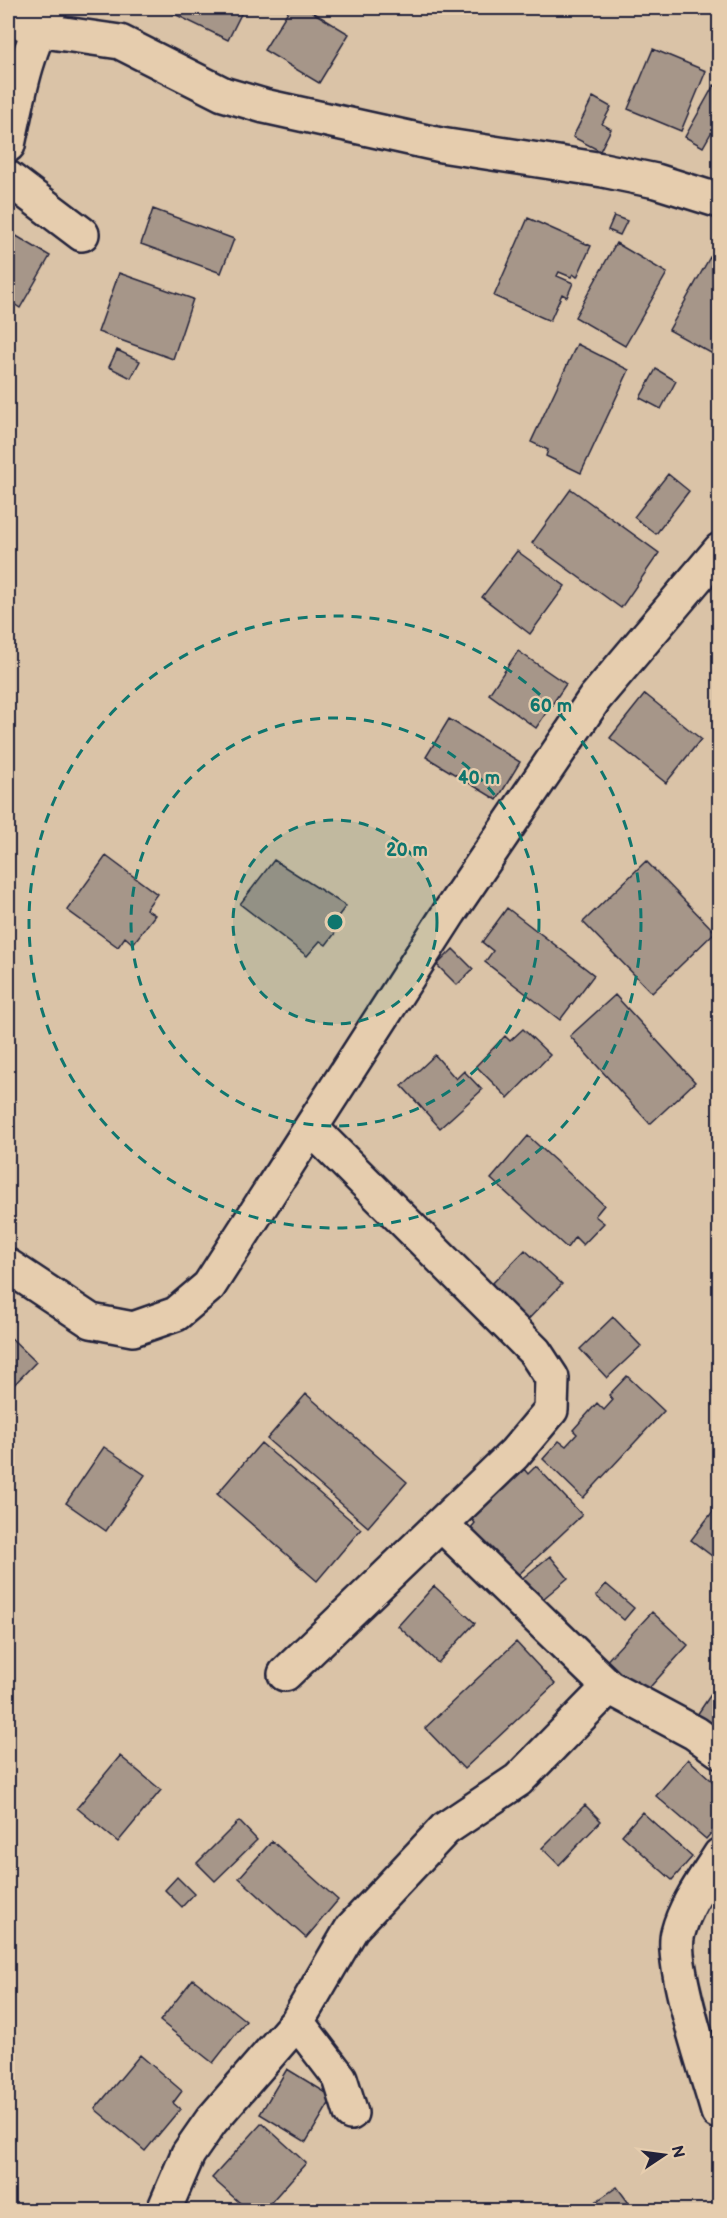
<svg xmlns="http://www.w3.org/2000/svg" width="727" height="2218" font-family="'Balsamiq Sans',sans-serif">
<rect width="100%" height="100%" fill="#dac3a7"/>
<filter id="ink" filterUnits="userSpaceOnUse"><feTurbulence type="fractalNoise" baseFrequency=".0167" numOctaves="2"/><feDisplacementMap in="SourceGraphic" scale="12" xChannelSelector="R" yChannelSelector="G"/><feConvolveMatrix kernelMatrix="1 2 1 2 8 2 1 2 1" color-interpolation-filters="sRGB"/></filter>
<g filter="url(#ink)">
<path fill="#a69689" stroke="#22223b" stroke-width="1.5" d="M167,8H244L228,40L166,10Z
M290,8H306L349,34L319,83L264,50Z
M653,49L706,71L681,131L628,109Z
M714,85L720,88V117L703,147L685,137Z
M593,97L611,107L602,124L611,129L600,151L573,137Z
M153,209L234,239L221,273L141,244Z
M614,216L627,221L620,235L608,230Z
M528,218L591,246L577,277L573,274L571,277L559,272L557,276L573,283L567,297L562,294L550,321L494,296Z
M8,231L50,256L20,308L8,300Z
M616,243L667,273L625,346L575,317Z
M710,257L720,262V358L669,330Z
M119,273L193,299L173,359L98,332Z
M577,344L629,370L581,473L546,456L548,450L531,442Z
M117,350L140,361L131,378L109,367Z
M656,369L676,381L661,409L640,398Z
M668,474L689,491L656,534L634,517Z
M571,489L659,553L621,608L532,543Z
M517,551L565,586L530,634L482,597Z
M518,651L566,684L536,728L489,694Z
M645,694L701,739L666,783L610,738Z
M449,719L520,762L497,800L426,757Z
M106,856L157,894L146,909L155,915L133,944L125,937L118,947L67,910Z
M274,860L346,906L336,919L342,924L326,945L320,941L307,956L240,904Z
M646,861L715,932L652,993L583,922Z
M507,908L594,975L560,1020L485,962L493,951L482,942Z
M453,949L473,969L457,985L437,965Z
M615,995L695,1082L650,1124L570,1036Z
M523,1029L550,1055L508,1098L476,1066L505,1036L510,1041Z
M435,1055L456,1079L464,1071L482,1090L440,1128L402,1086Z
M528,1136L604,1205L595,1216L604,1223L583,1245L575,1237L567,1248L491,1179Z
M525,1250L562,1284L521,1327L484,1292Z
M613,1317L641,1346L607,1378L580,1349Z
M8,1335L36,1362L8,1391Z
M627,1376L664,1411L583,1498L543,1459L559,1441L566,1446L577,1434L573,1430L597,1403L604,1410L613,1400L609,1395Z
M306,1394L407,1482L368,1527L267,1439Z
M261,1443L361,1529L317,1581L217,1494Z
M104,1447L145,1475L106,1531L66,1503Z
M536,1466L582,1515L515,1578L470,1529L475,1523L471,1518L524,1469L528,1474Z
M720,1502V1562L691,1540Z
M550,1556L568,1578L538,1603L520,1580Z
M606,1584L634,1608L624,1620L596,1596Z
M434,1586L475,1623L438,1663L398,1626Z
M652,1612L688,1645L642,1696L599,1669Z
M516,1642L555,1684L464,1769L425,1728Z
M720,1681V1730L697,1715Z
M120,1756L161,1790L118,1842L77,1808Z
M688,1759L720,1788V1823L706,1839L656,1796Z
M585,1805L601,1821L559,1865L542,1848Z
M642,1812L692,1857L672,1880L622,1835Z
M239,1821L257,1840L215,1881L197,1863Z
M272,1841L338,1900L306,1938L239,1878Z
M177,1877L194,1894L182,1907L165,1890Z
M193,1979L246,2021L213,2063L160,2021Z
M140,2055L182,2091L173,2103L180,2109L145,2151L95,2109Z
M287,2069L333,2097L306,2142L260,2114Z
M262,2123L306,2163L264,2210H248L212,2178Z
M617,2187L634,2210H584Z"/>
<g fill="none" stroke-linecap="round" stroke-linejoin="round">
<g stroke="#22223b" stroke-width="38">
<path id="minor" d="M8,16L37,30L120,42L223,94L264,106L441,145L603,170L656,181L720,201
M8,145C18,98 26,50 50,8
M8,178L82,234
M8,1266L91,1321L133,1329L176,1314L209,1286L449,913L595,698L720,550
M441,1524L609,1687
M285,1674L514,1454L551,1410L552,1378L535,1352L311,1128
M718,2112C708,2076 669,1964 678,1933C685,1905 705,1879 720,1855
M351,2113L340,2078L297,2022L352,1928L445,1829L518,1780L609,1687L695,1733L720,1751
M164,2210L188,2154L211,2121L297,2022"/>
</g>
<use href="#minor" stroke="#e6cdae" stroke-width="33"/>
</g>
</g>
<circle cx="335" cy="922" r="102" fill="#0f766e" fill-opacity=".12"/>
<g fill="none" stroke="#0f766e" stroke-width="3" stroke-dasharray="10 8">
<circle cx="335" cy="922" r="102"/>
<circle cx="335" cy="922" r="204"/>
<circle cx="335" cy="922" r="306"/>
</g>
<circle cx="335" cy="922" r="9" fill="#0f766e" stroke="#e6cdae" stroke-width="3"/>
<g font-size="18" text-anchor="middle" font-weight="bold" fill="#0f766e" stroke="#e6cdae" stroke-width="4.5" stroke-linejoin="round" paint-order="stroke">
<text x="551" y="712">60 m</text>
<text x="479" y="784">40 m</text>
<text x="407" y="856">20 m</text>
</g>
<rect width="727" height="2218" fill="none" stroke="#e6cdae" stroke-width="30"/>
<rect x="15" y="15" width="697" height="2188" fill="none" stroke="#22223b" stroke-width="2" filter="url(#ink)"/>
<g transform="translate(664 2155) rotate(77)" stroke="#e6cdae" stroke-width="4.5" paint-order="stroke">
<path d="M0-4.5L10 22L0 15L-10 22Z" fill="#22223b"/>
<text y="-9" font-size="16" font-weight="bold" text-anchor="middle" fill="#22223b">N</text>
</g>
</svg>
